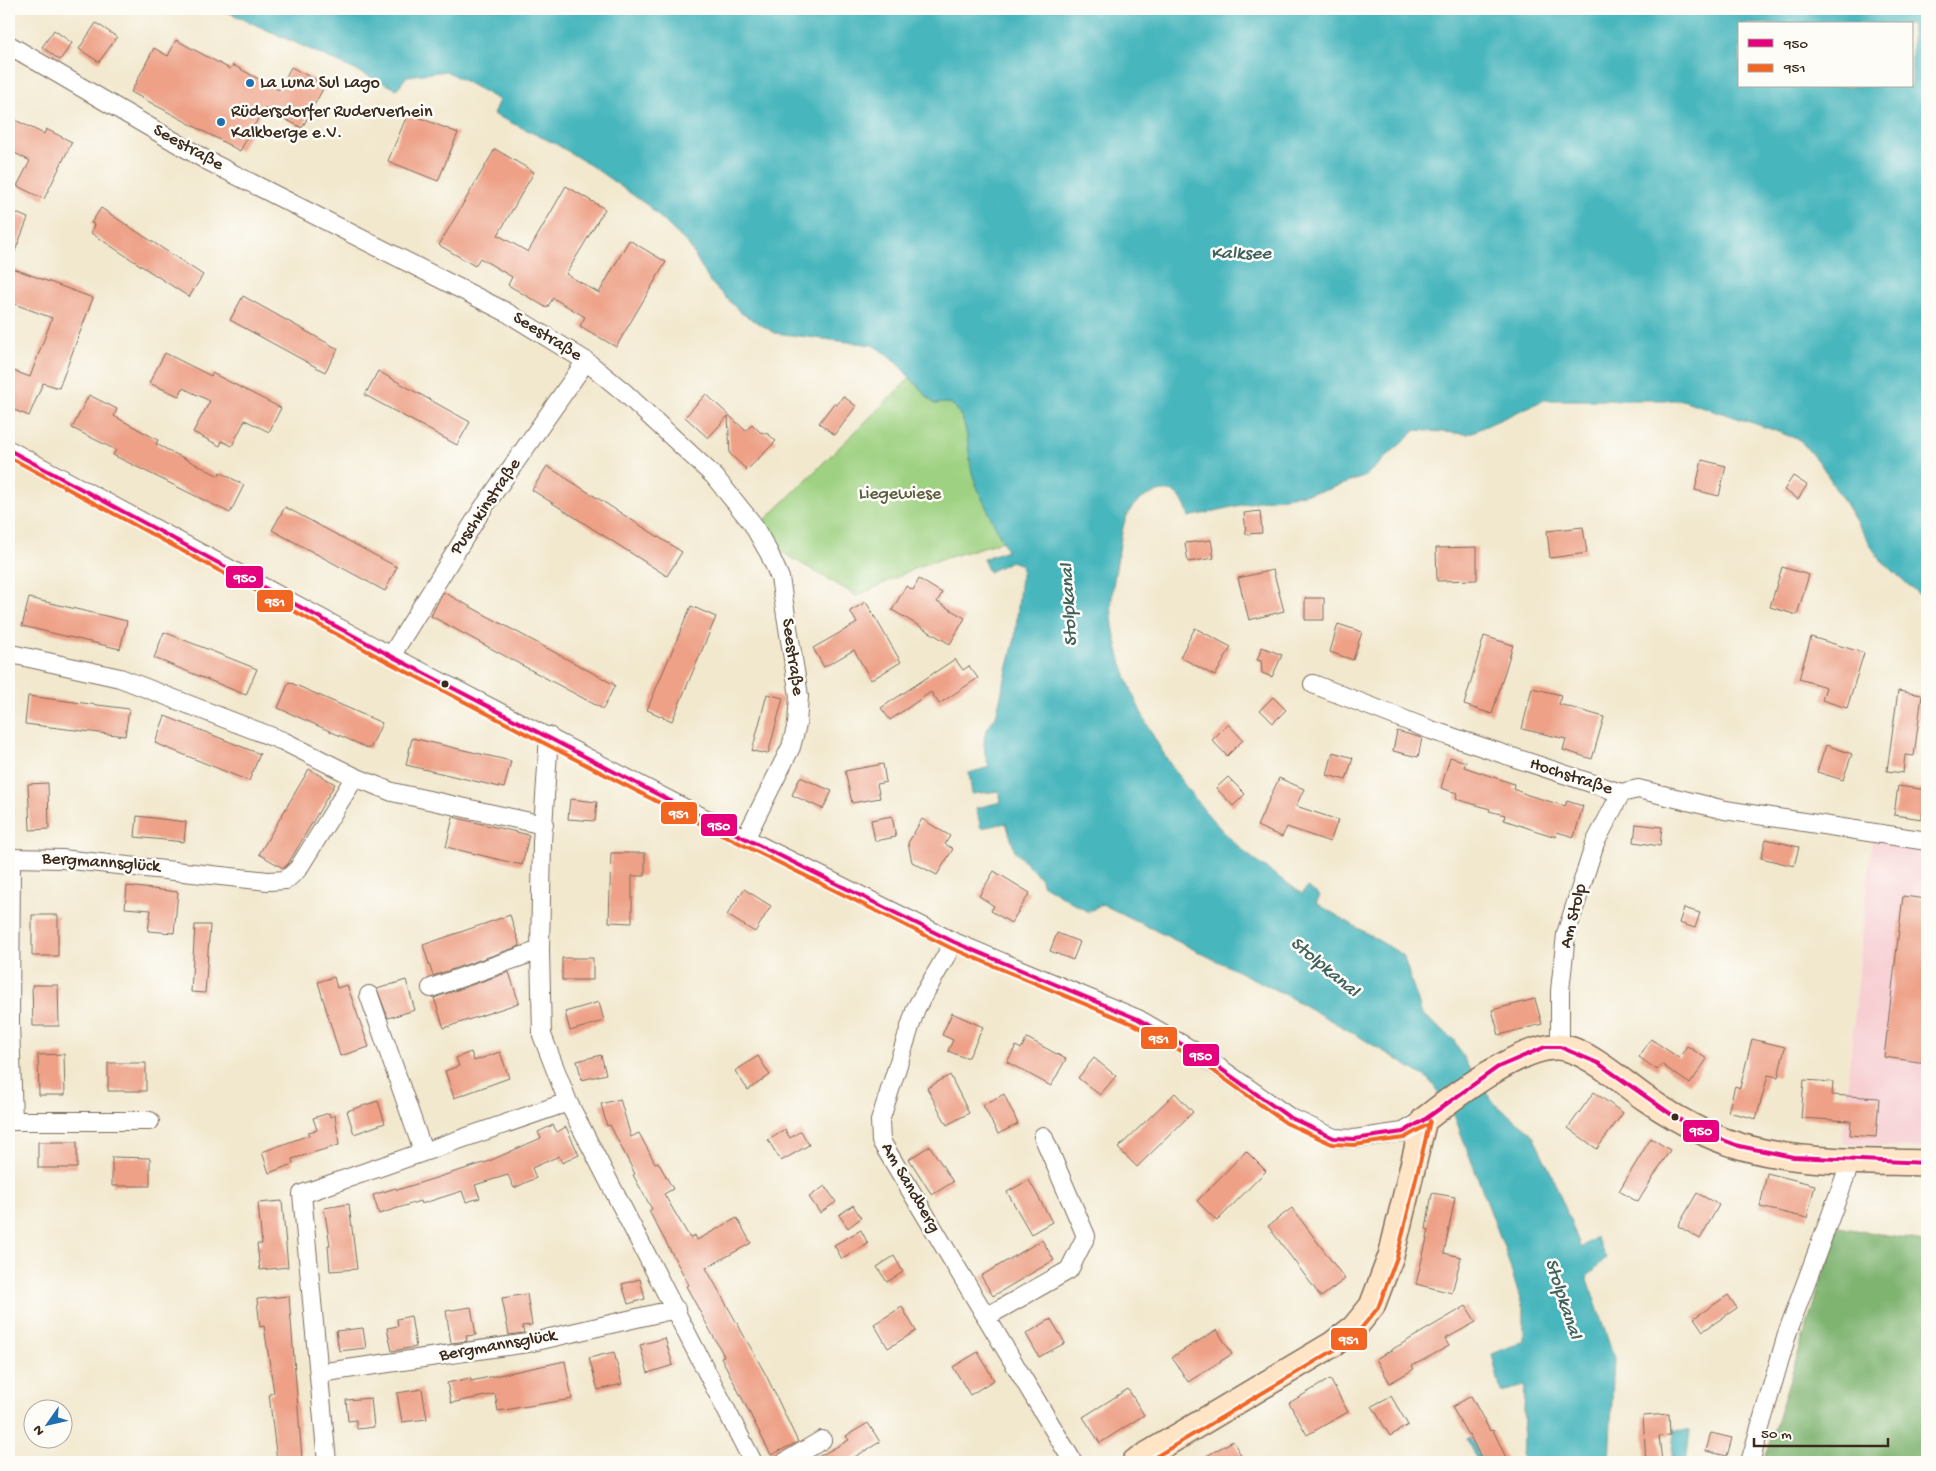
<svg xmlns="http://www.w3.org/2000/svg" width="1936" height="1471" font-family="'Gochi Hand',sans-serif">
<rect width="100%" height="100%" fill="#fdfcf7"/>
<filter id="ink" filterUnits="userSpaceOnUse"><feTurbulence type="fractalNoise" baseFrequency=".02" numOctaves="2"/><feDisplacementMap in="SourceGraphic" scale="10" xChannelSelector="R" yChannelSelector="G"/><feConvolveMatrix kernelMatrix="1 2 1 2 8 2 1 2 1" color-interpolation-filters="sRGB"/></filter>
<filter id="wash" filterUnits="userSpaceOnUse"><feTurbulence type="fractalNoise" baseFrequency=".0096" numOctaves="4" result="noise"/><feDisplacementMap in="SourceGraphic" scale="20" xChannelSelector="R" yChannelSelector="G"/><feGaussianBlur stdDeviation="1.12" result="paint"/><feColorMatrix in="noise" values="0 0 0 0 0 0 0 0 0 0 0 0 0 0 0 0 0 1.4 0 .05"/><feComposite in="paint" operator="in"/></filter>
<g filter="url(#wash)">
<rect width="100%" height="100%" fill="#f2e8ce"/>
<path fill="#f7cfd3" d="M1872,838L1927,847V1149L1842,1143Z"/>
<path fill="#9ed181" stroke="#6c7e50" d="M910,378L934,404L950,403C972,420 966,453 974,478C981,499 994,521 1003,541L922,565L857,596L782,552L760,525Z"/>
<path fill="#7eb36f" stroke="#5c6e46" d="M1927,1184V1462H1764L1838,1227L1924,1241Z"/>
<path fill="#47b6bd" stroke="#41706e" fill-rule="evenodd" d="M221,9H1927V602L1878,557L1824,469L1800,440L1765,427L1682,400H1544L1468,434L1416,430L1364,477L1323,491L1258,501L1189,517C1182,496 1176,485 1152,494C1122,505 1123,529 1118,556C1115,575 1110,597 1112,617C1121,698 1179,791 1238,846C1257,864 1281,878 1302,894L1307,887L1320,896L1316,903L1403,955L1422,1014L1454,1040L1471,1072L1496,1105L1531,1132L1551,1173L1581,1248L1596,1237L1606,1258L1587,1277L1614,1358L1609,1462H1522L1525,1386L1501,1392L1492,1354L1524,1341V1312L1504,1247L1454,1115L1429,1079L1355,1034L1284,994L1102,904L1088,912L1042,884L1041,879L1015,851L1006,823L981,828L976,808L1001,802L999,791L972,794L969,773L989,767C982,747 981,733 996,716L1015,638L1022,565L1011,561L989,572L983,559L1007,550C996,527 983,503 974,479C965,454 973,421 950,403L934,404L893,359L873,345L775,333L741,313L710,282L689,245L647,205L593,167L556,144L493,114L499,100L446,71L407,76L397,89ZM1740,24H1912V86H1740Z
M1487,1427L1505,1462H1478L1467,1439Z
M1674,1430L1690,1431L1686,1462H1671Z"/>
<g id="blocks">
<path fill="#eea187" d="M96,23L117,37L99,62L79,49Z
M54,30L72,43L60,60L42,47Z
M176,40L230,69L233,65L279,90L291,67L325,85L302,128L264,108L240,151L131,92L154,48L168,56Z
M408,113L458,133L438,181L388,161Z
M9,117L44,134L46,129L72,142L44,199L17,186L30,161L9,150Z
M495,149L534,172L498,235L528,252L566,186L605,209L566,274L599,293L629,240L666,262L616,347L580,326L585,317L553,298L547,308L508,285L512,277L480,258L475,266L439,245Z
M101,208L203,275L189,297L91,233L94,224L91,223Z
M9,210L28,218L10,264H9Z
M9,267L93,298L59,388L43,383L29,416L9,408V369L30,377L52,318L9,302Z
M243,296L338,349L325,372L230,320Z
M165,353L211,376L212,373L281,408L269,432L245,420L232,446L222,441L220,446L193,432L210,401L183,388L179,396L149,383Z
M378,371L470,422L457,445L365,395Z
M706,394L746,431L752,424L760,432L768,434L776,441L747,470L730,454L728,416L708,438L685,417Z
M89,395L117,409L114,416L158,440L156,444L219,476L220,472L244,485L230,513L113,455L116,450L72,428Z
M843,396L856,406L835,435L819,423L834,403L837,405Z
M1702,460L1726,466L1719,496L1695,490Z
M547,466L682,552L667,576L532,490Z
M1793,476L1807,485L1798,499L1784,490Z
M285,507L397,567L385,591L272,530Z
M1260,511L1262,533L1246,534L1244,513Z
M1583,527L1587,553L1550,558L1547,531Z
M1211,540L1214,558L1188,562L1185,543Z
M1477,547V580L1437,581L1436,548Z
M1782,567L1809,575L1797,615L1770,607Z
M1273,570L1284,611L1249,620L1238,578Z
M919,579L942,593L937,602L965,618L950,644L892,610L906,586L913,590Z
M443,592L615,685L603,709L431,616Z
M29,598L127,621L120,649L22,626Z
M1305,598H1324V620H1305Z
M866,602L901,662L871,680L854,650L824,667L813,648L857,623L850,611Z
M691,606L716,617L672,721L647,710Z
M1338,624L1362,632L1353,660L1330,652Z
M1195,628L1231,647L1215,676L1180,657Z
M164,632L257,669L246,695L154,658Z
M1484,636L1513,645L1492,714L1464,705Z
M1811,637L1864,653L1847,708L1822,700L1826,687L1799,679Z
M1262,647L1282,655L1272,677L1262,673L1261,661L1257,660Z
M955,659L963,670L969,666L978,678L939,704L931,692L890,720L881,708Z
M289,682L382,723L370,749L278,708Z
M1532,688L1561,695L1559,704L1604,717L1592,759L1563,750L1566,739L1522,729Z
M1898,691L1922,695L1914,756L1905,755L1903,773L1887,771Z
M767,694L783,698L768,754L752,751Z
M28,696L129,709L125,736L25,724Z
M1273,697L1286,710L1273,723L1260,710Z
M165,716L260,754L249,781L155,743Z
M1228,724L1243,740L1227,756L1212,740Z
M1397,731L1422,738L1418,757L1393,751Z
M412,738L511,761L504,788L406,765Z
M1826,745L1852,754L1843,780L1817,772Z
M1333,752L1353,758L1346,780L1327,775Z
M1450,757L1466,762L1464,767L1514,784L1513,789L1528,795L1565,806L1567,801L1583,806L1574,837L1557,832L1556,837L1540,832L1504,820L1505,815L1489,811L1490,809L1456,799L1457,793L1441,788Z
M883,764L886,782L877,784L880,798L852,803L845,771Z
M309,769L335,784L288,864L283,868L259,854Z
M800,777L832,791L823,809L792,795Z
M1228,777L1245,794L1233,806L1216,788Z
M1279,778L1304,789L1296,806L1338,820L1330,842L1287,827L1282,837L1257,826Z
M48,783L49,829L30,830L28,784Z
M1898,786L1927,790V815L1922,814V819L1894,815Z
M570,799L597,802L595,821L568,819Z
M137,816L186,822L184,842L135,837Z
M892,816L896,837L875,841L871,820Z
M453,817L529,835L522,865L446,847Z
M922,819L950,836L945,844L953,849L937,875L912,862L908,843Z
M1636,824L1662,827L1660,846L1634,842Z
M1766,839L1799,847L1794,866L1761,858Z
M611,853H645V876H632V923L609,922Z
M994,871L1030,893L1011,923L991,911L994,906L979,896Z
M127,886L178,892L174,933L148,931L151,910L125,908Z
M744,889L771,906L755,932L727,915Z
M1903,896L1927,899L1926,1063L1884,1057Z
M1684,908L1700,913L1695,928L1679,923Z
M32,915H58V956H32Z
M510,915L520,946L433,976L423,945Z
M195,925H210L205,993L191,992Z
M1057,933L1080,942L1073,960L1050,951Z
M562,958H593V980H562Z
M509,972L519,1003L444,1028L434,998Z
M334,977L337,988L347,985L369,1047L340,1056L318,982Z
M406,980L415,1010L388,1018L377,989Z
M32,985H58L59,1026H33Z
M1535,999L1542,1024L1499,1035L1492,1010Z
M599,1002L604,1021L570,1031L565,1012Z
M952,1013L983,1027L969,1057H963L948,1051L953,1040L942,1035Z
M1027,1038L1066,1059L1051,1086L1007,1062L1016,1046L1021,1049Z
M1651,1039L1679,1058L1687,1046L1707,1059L1690,1084L1661,1064L1657,1070L1639,1057Z
M1752,1039L1785,1047L1778,1077L1768,1075L1756,1119L1728,1112L1735,1086L1740,1088Z
M471,1052L474,1061L500,1052L509,1078L454,1098L445,1071L459,1066L456,1058Z
M64,1054L65,1095H39L38,1055Z
M601,1055L606,1074L582,1080L577,1061Z
M758,1056L770,1075L748,1090L735,1071Z
M1094,1058L1116,1076L1100,1095L1078,1078Z
M108,1063H146V1091H108Z
M950,1075L969,1113L947,1125L927,1088Z
M1804,1080L1833,1082L1832,1095L1879,1098L1876,1137L1850,1135L1851,1121L1801,1118Z
M1594,1092L1623,1113L1597,1149L1568,1128Z
M1175,1093L1193,1112L1137,1167L1118,1148Z
M1004,1094L1018,1124L998,1134L983,1105Z
M620,1099L631,1137L639,1133L655,1163L658,1162L673,1189L664,1194L690,1238L695,1235L697,1240L737,1218L751,1243L706,1268L766,1375L798,1442L771,1455L721,1357L724,1356L686,1286L689,1285L649,1211L652,1209L633,1175L635,1174L610,1125L607,1126L601,1104Z
M378,1101L385,1123L354,1134L347,1111Z
M329,1113L330,1117L335,1115L339,1145L292,1159L293,1164L269,1173L262,1152L309,1135L308,1132L317,1130L313,1118Z
M553,1125L557,1132L566,1127L579,1155L562,1163L559,1156L532,1168L536,1178L514,1188L508,1175L475,1185L480,1198L466,1202L462,1191L421,1204L420,1201L379,1214L373,1195L396,1188L397,1190L487,1162L541,1138L538,1132Z
M785,1130L790,1138L801,1131L809,1145L781,1161L768,1140Z
M1651,1138L1670,1150L1638,1202L1619,1191Z
M38,1142H77V1168H38Z
M930,1146L953,1182L932,1195L909,1159Z
M1246,1151L1266,1171L1217,1221L1197,1201Z
M112,1157L150,1158V1186H112Z
M1767,1173L1815,1185L1807,1218L1760,1207Z
M1029,1180L1052,1222L1031,1234L1007,1192Z
M825,1186L836,1202L820,1213L809,1197Z
M1432,1193L1455,1197L1444,1253L1461,1257L1452,1293L1416,1284L1429,1230L1426,1229Z
M1697,1193L1719,1205L1700,1239L1678,1226Z
M282,1201L288,1267L260,1270L257,1244H262L258,1203Z
M349,1204L357,1269L330,1271L328,1245H330L324,1208Z
M853,1205L861,1218L848,1228L839,1215Z
M1292,1208L1345,1279L1321,1297L1268,1226Z
M861,1230L868,1244L842,1259L834,1245Z
M1042,1240L1054,1260L993,1296L981,1276Z
M894,1256L903,1272L887,1282L877,1267Z
M640,1279L645,1299L628,1304L622,1284Z
M527,1294L532,1325L522,1326L524,1333L509,1335L502,1298Z
M1728,1295L1737,1308L1703,1331L1694,1318Z
M289,1296L302,1459L277,1461L269,1394L274,1393L264,1326L260,1327L257,1299Z
M1466,1306L1476,1322L1445,1339L1449,1346L1412,1366L1414,1369L1390,1383L1376,1359Z
M471,1307L476,1335L466,1336L467,1341L451,1343L446,1311Z
M902,1307L916,1331L888,1348L874,1324Z
M411,1316L416,1347L392,1351L387,1328L398,1326L397,1319Z
M1051,1319L1065,1343L1039,1357L1026,1334Z
M363,1328L366,1348L339,1351L336,1331Z
M1217,1330L1232,1354L1188,1382L1172,1357Z
M665,1338L673,1365L648,1373L640,1345Z
M614,1352L622,1384L598,1390L589,1358Z
M978,1352L994,1380L970,1395L953,1367Z
M565,1361L572,1399L498,1411L495,1394L451,1403L447,1383L470,1378L471,1381Z
M1330,1379L1348,1412L1307,1435L1289,1403Z
M422,1389L427,1419L402,1422L397,1393Z
M1128,1389L1144,1415L1100,1443L1083,1417Z
M1391,1396L1408,1425L1390,1436L1372,1406Z
M1471,1396L1490,1431L1493,1430L1508,1462H1483L1469,1434L1468,1435L1452,1407Z
M371,1398L374,1427L357,1429L356,1420L348,1421L346,1400Z
M1669,1414L1670,1435L1659,1436L1662,1462H1646L1643,1416Z
M868,1423L880,1442L846,1462H809L849,1440L846,1436Z
M1711,1433L1732,1438L1727,1456L1706,1451Z
M1233,1441L1245,1462H1196Z"/>
</g>
</g>
<g filter="url(#ink)">
<use href="#blocks" fill-opacity="0" stroke="#7b6c5c" stroke-width="1"/>
<g fill="none" stroke-linecap="round" stroke-linejoin="round">
<g stroke="#7b6c5c" stroke-width="20">
<path id="minor" d="M9,45L206,160L506,312L586,361L625,393L714,476L752,523L769,553L780,578L799,696L797,724L791,747L746,837
M9,450L391,656L684,808L954,942L1138,1019L1204,1057L1289,1117L1334,1138L1354,1139L1403,1132L1424,1120
M16,655L120,678L283,741L355,777L392,792L544,825
M391,656L481,511L586,361
M1313,684L1431,730L1621,793L1638,789L1725,810L1927,841
M549,736L542,842L540,950L542,1035L568,1102L753,1462
M954,942L916,1008L880,1121L881,1141L1073,1462
M431,988L540,950
M369,995L423,1151
M1560,1047V991L1566,934L1595,843L1621,793
M150,1121H13L10,1023L11,858L62,859L268,881L286,880L298,869L355,777
M986,1317L1069,1270L1086,1236L1043,1136
M319,1373L528,1343L676,1309
M327,1462L302,1194L568,1102
M785,1462L822,1440
M1750,1462L1788,1331L1851,1161"/>
</g>
<g stroke="#7b6c5c" stroke-width="28">
<path id="secondary" d="M1135,1462L1333,1344L1354,1328L1372,1306L1391,1256L1424,1120C1453,1097 1521,1045 1558,1047C1585,1048 1623,1083 1645,1098C1665,1112 1686,1124 1707,1134C1775,1165 1855,1161 1927,1163"/>
</g>
<use href="#minor" stroke="#fff" stroke-width="18"/>
<use href="#secondary" stroke="#ffe4c6" stroke-width="25"/>
<g stroke="#fdfcf7" stroke-width="8">
<path id="bus-1" d="M9,450L391,656L684,808L954,942L1138,1019L1204,1057L1289,1117L1334,1138L1354,1139L1403,1132L1424,1120L1498,1067L1545,1047H1560L1598,1063L1675,1117L1708,1134L1739,1146L1793,1157L1927,1163"/>
</g>
<g stroke="#fdfcf7" stroke-width="8">
<path id="bus-2" d="M9,457L388,662L681,814L951,948L1135,1025L1201,1062L1286,1123L1332,1144L1354,1145L1404,1138L1427,1125
M1147,1462L1336,1349L1358,1332L1378,1308L1397,1257L1430,1121"/>
</g>
<use href="#bus-1" stroke="#e5007d" stroke-width="4"/>
<use href="#bus-2" stroke="#f26522" stroke-width="4"/>
</g>
</g>
<g fill="#1f6fb2" stroke="#fdfcf7" stroke-width="2">
<circle cx="250" cy="83" r="5"/>
<circle cx="221" cy="122" r="5"/>
</g>
<g fill="#3b2a1e" stroke="#fdfcf7" stroke-width="2">
<circle cx="445" cy="684" r="4.5"/>
<circle cx="1675" cy="1117" r="4.5"/>
</g>
<g text-anchor="middle" dominant-baseline="central" stroke-width="5" stroke-linejoin="round" paint-order="stroke">
<g font-size="18" fill="#3b2a1e" stroke="#fdfcf7" text-anchor="start">
<text x="260" y="83">La Luna Sul Lago</text>
<text x="231" y="112">Rüdersdorfer Ruderverhein<tspan x="231" dy="21">Kalkberge e.V.</tspan></text>
</g>
<g font-size="18" fill="#3b2a1e" stroke="#fdfcf7">
<text transform="translate(188 148) rotate(29)">Seestraße</text>
<text transform="translate(547 337) rotate(32)">Seestraße</text>
<text transform="translate(486 507) rotate(-56)">Puschkinstraße</text>
<text transform="translate(792 657) rotate(82)">Seestraße</text>
<text transform="translate(1571 777) rotate(18)">Hochstraße</text>
<text transform="translate(101 863) rotate(4)">Bergmannsglück</text>
<text transform="translate(1574 916) rotate(-76)">Am Stolp</text>
<text transform="translate(910 1188) rotate(60)">Am Sandberg</text>
<text transform="translate(498 1346) rotate(-10)">Bergmannsglück</text>
</g>
<g font-size="18" fill="#595c3c" stroke="#fdfcf7">
<text x="900" y="494">Liegewiese</text>
</g>
<g font-size="19" font-style="italic" fill="#40625e" stroke="#fdfcf7">
<text x="1241" y="254">Kalksee</text>
<text transform="translate(1070 605) rotate(-93)">Stolpkanal</text>
<text transform="translate(1324 968) rotate(40)">Stolpkanal</text>
<text transform="translate(1562 1299) rotate(72)">Stolpkanal</text>
</g>
</g>
<g stroke="#fdfcf7" stroke-width="2">
<rect x="225" y="565" width="39" height="24" rx="5" fill="#e5007d"/>
<rect x="256" y="589" width="38" height="24" rx="5" fill="#f26522"/>
<rect x="660" y="801" width="38" height="24" rx="5" fill="#f26522"/>
<rect x="700" y="813" width="38" height="24" rx="5" fill="#e5007d"/>
<rect x="1140" y="1026" width="38" height="24" rx="5" fill="#f26522"/>
<rect x="1182" y="1043" width="38" height="24" rx="5" fill="#e5007d"/>
<rect x="1682" y="1119" width="38" height="24" rx="5" fill="#e5007d"/>
<rect x="1330" y="1327" width="38" height="24" rx="5" fill="#f26522"/>
</g>
<g font-size="14" text-anchor="middle" font-weight="bold" fill="#fff">
<text x="245" y="582">950</text>
<text x="275" y="606">951</text>
<text x="679" y="818">951</text>
<text x="719" y="830">950</text>
<text x="1159" y="1043">951</text>
<text x="1201" y="1060">950</text>
<text x="1701" y="1135">950</text>
<text x="1349" y="1344">951</text>
</g>
<rect width="1936" height="1471" fill="none" stroke="#fdfcf7" stroke-width="30"/>
<rect x="1738" y="22" width="175" height="65" fill="#fdfcf7" stroke="#afa8a0"/>
<rect x="1748" y="39" width="25" height="8" fill="#e5007d" stroke="#afa8a0"/>
<text x="1784" y="48" font-size="15" fill="#3b2a1e">950</text>
<rect x="1748" y="64" width="25" height="8" fill="#f26522" stroke="#afa8a0"/>
<text x="1784" y="72" font-size="15" fill="#3b2a1e">951</text>
<g transform="translate(48 1424) rotate(236)"><circle r="24" fill="#fdfcf7" stroke="#afa8a0"/>
<path d="M0-4L9 19L0 12L-9 19Z" fill="#1f6fb2"/>
<text y="-8" font-size="14" font-weight="bold" text-anchor="middle" fill="#3b2a1e">N</text>
</g>
<path d="M1754 1438v8h134v-8" fill="none" stroke="#3b2a1e" stroke-width="2.5"/>
<text x="1761" y="1438" font-size="15" fill="#3b2a1e" stroke="#fdfcf7" stroke-width="4" paint-order="stroke">50 m</text>
</svg>
